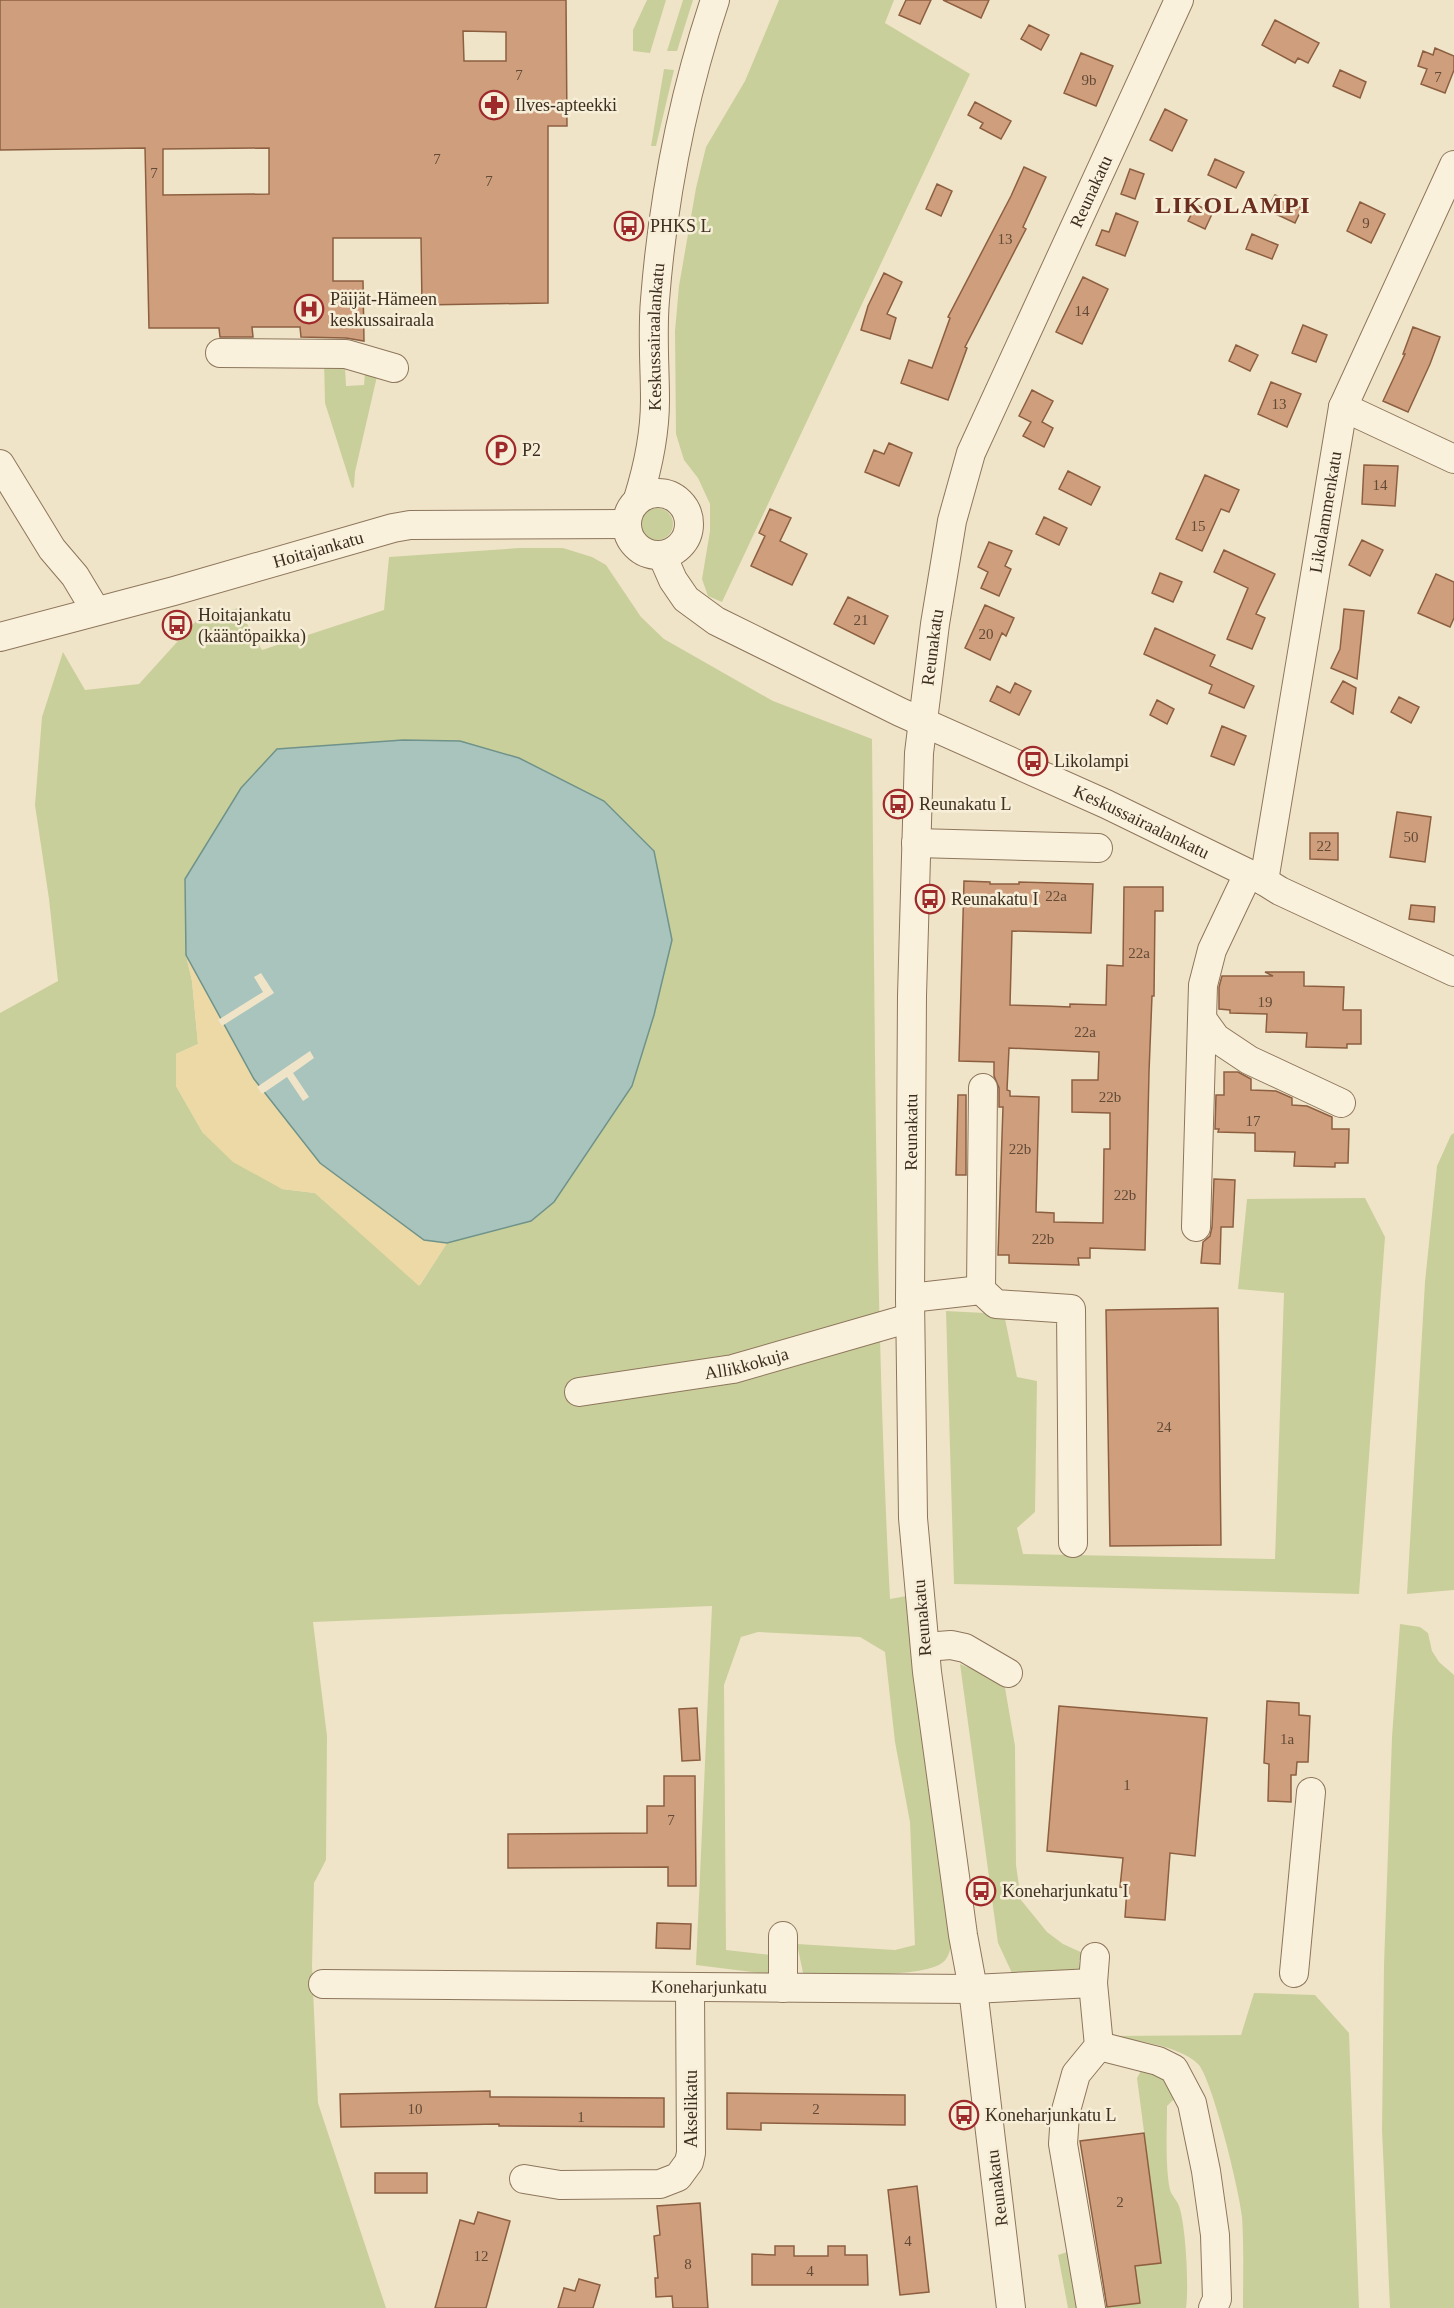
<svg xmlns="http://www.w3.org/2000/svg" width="1454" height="2308" font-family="'Times New Roman',serif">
<rect width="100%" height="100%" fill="#f0e4c8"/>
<path fill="#c9cf9b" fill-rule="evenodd" d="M647,0H666L650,53L633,51V30Z
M683,0H693L677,51H667Z
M779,0H894L885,23L970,74L722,602L708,596L702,579L710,531V504L698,478L684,460L676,434L675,331L679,286L696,188L706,147L745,81Z
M664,69L674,70L656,146H651Z
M324,360L345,367L346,386L364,385L365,372H378L355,472L354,487L352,488L325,403Z
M641 524a16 16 0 1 1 32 0a16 16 0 1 1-32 0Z
M520,548H563L592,557L606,565L641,617L664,639L773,701L872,739C875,1025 875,1312 890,1599L912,1595L953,1933C951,1943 951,1957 942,1963C919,1979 832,1974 803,1973L797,1944L895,1950L915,1945L910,1822L895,1742L885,1652L860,1637L758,1632L741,1637L724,1685L726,1950L772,1955L777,1975L696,1965L712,1606L313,1622L327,1736L326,1860L314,1883L312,1966L318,2103L386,2308H0V1013L58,981L49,899L35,805L42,717L63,652L85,690L139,684L197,620L238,608L262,650L384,610L389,557ZM403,740L460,741L519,758L531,1221L447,1243L420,1285L315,1193L282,1189L203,1133L176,1086V1054L198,1044L192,981L186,955L277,749Z
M1454,1133V1590L1407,1594L1425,1282L1437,1166L1451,1135Z
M1365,1198L1385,1237L1359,1594L954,1584L946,1311L1004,1314L1017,1377L1037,1381L1035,1512L1017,1528L1023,1554L1275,1559L1284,1293L1238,1289L1247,1199Z
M1400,1624L1420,1627L1428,1633L1432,1651L1439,1662L1454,1675V2308H1390L1382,2130L1384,1965L1392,1737Z
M960,1664L1004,1682L1015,1746L1016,1865L1021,1900L1047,1932L1063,1944L1085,1954L1084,1961L1079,1960L1080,1971L1012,1973L998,1943Z
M1254,1993L1315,1995L1349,2033L1359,2308H1243C1243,2278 1244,2247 1242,2217C1240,2193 1212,2078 1198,2064C1179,2045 1133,2040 1107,2036L1241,2035Z
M1141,2071L1159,2072L1177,2096L1167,2106C1167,2132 1165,2165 1170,2190C1172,2196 1177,2200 1179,2206C1186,2226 1189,2288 1186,2308H1101L1140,2303L1135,2266L1161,2262L1137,2078Z
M1073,2250L1082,2308H1068L1058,2255Z"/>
<path fill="#ecd9a5" d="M186,955L254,1079L424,1240L447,1243L419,1286L315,1193L282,1189L233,1162L203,1133L176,1086V1054L198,1044L192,981Z"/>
<path fill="#a9c4bc" stroke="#6f938a" stroke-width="1.5" d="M403,740L460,741L519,758L604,801L654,851L672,940L654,1015L632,1086L554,1202L531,1221L447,1243L424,1240L320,1163L254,1079L186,955L185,879L241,788L277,749Z"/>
<path fill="#f0e4c8" d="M261,973L274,993L222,1026L218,1020L263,992L254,977Z
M310,1051L314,1058L293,1073L309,1097L303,1101L287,1077L262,1094L257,1087Z"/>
<path fill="#cf9f7d" stroke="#8d5f41" stroke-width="1.5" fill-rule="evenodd" d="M0,0H566L567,126H548V303L422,305L421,238H333V281H363L364,341L346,338L301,337L300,327H252L253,337H220L219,328H149L145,148L0,150ZM463,31L506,32V61H464ZM269,148V194L163,195V149Z
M906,0H931L920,24L899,15Z
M943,0H989L981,18Z
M1275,20L1319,43L1308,63L1298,58L1295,63L1262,45Z
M1029,25L1049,35L1041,50L1021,39Z
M1435,48L1454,56V70L1445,93L1421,84L1427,69L1418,66L1423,51L1433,55Z
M1081,53L1113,66L1096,106L1064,93Z
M1340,70L1366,82L1360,98L1333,86Z
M975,102L1011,121L1001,139L980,128L983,123L968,115Z
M1165,109L1187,120L1172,151L1150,140Z
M1215,159L1244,172L1236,188L1208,175Z
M1024,167L1046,177L1023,227L1026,229L965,347L967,348L948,400L901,383L909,360L932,368L950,318L948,317L1011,196Z
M1130,169L1144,174L1135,199L1121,194Z
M937,184L952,191L941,216L926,209Z
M1275,195L1302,208L1295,223L1267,210Z
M1360,202L1385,214L1371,243L1347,231Z
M1196,205L1213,212L1205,229L1188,221Z
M1116,213L1138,222L1125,256L1096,245L1102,230L1109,232Z
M1252,234L1278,245L1272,259L1246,249Z
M884,273L902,282L887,314L896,318L890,339L861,330L868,306Z
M1083,277L1108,289L1082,344L1056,332Z
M1303,325L1327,335L1316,362L1292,353Z
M1413,327L1440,337L1430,364L1408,412L1383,401L1405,354H1403Z
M1236,345L1258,355L1250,371L1229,361Z
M1271,382L1301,394L1287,427L1258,414Z
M1032,390L1053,401L1042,422L1053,428L1044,447L1023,436L1031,422L1019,416Z
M889,443L912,453L899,486L865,472L874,450L884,454Z
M1364,465L1398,466L1395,506L1362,504Z
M1068,471L1100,487L1091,505L1059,489Z
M1205,475L1239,490L1229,512L1221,509L1202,551L1176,539Z
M770,509L791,518L780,541L807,554L792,585L751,566L765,536L759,533Z
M1044,517L1067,528L1059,545L1036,534Z
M1362,540L1383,550L1370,576L1349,565Z
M989,542L1012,551L1005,566L1011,569L999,596L981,588L988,572L978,567Z
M1224,550L1275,574L1256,614L1265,618L1252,649L1227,639L1248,588L1214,572Z
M1160,573L1182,582L1173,602L1152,593Z
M1436,574L1454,582V618L1450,627L1418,613Z
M848,597L888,616L874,644L834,624Z
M985,605L1014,618L1006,636L1002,633L990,660L965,648Z
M1344,609L1364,611L1357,679L1331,668L1340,649Z
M1155,628L1215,655L1210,666L1254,686L1244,708L1209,693L1212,685L1144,654Z
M1343,681L1356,688L1353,714L1331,702Z
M1015,683L1031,691L1019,715L990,701L997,686L1010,693Z
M1399,697L1419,707L1411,723L1391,712Z
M1157,700L1174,709L1167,724L1150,715Z
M1222,726L1246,736L1234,765L1211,756Z
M1397,812L1431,817L1425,862L1390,857Z
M1310,833H1338V860L1310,859Z
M964,881L990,882V884H1019V882L1093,884L1091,933L1012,931L1010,1005L1046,1006L1070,1007V1004L1106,1005L1107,965L1123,966L1124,887H1163V911H1155L1154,996H1152L1149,1072L1145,1250L1090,1248V1258H1078L1079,1265L1009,1263V1255H998L1003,1107H999V1088L994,1076V1062L959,1061ZM1009,1048L1099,1052L1098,1080H1072V1112L1110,1113V1149H1104L1103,1223L1054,1222V1213L1036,1212L1039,1097L1010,1096V1091L1007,1090Z
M1411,905L1435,907L1434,922L1409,919Z
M1265,972H1304V986L1344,987L1343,1010H1361V1044H1347V1048L1306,1047L1307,1033L1266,1032L1267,1014L1230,1013V1010L1219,1009V987L1222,976H1273Z
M1224,1072H1238L1251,1079V1090L1276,1091L1292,1098V1105L1307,1106L1332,1117V1129H1349L1348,1163H1335V1167L1294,1166L1295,1152L1255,1151V1133L1218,1132L1219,1129H1215L1216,1095H1224Z
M958,1095H966V1175H956Z
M1214,1179L1235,1180L1233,1227H1221L1220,1264L1201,1263L1203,1242L1210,1236L1212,1227Z
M1218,1308L1221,1545L1110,1546L1106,1310Z
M1267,1701L1299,1703V1715L1310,1716L1308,1762H1297L1296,1775H1291V1802L1268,1801L1269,1764L1264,1763Z
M1059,1706L1207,1718L1195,1856L1170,1853L1165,1920L1125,1917L1127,1888L1120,1887L1123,1858L1047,1851Z
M697,1708L700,1760L682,1761L679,1709Z
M664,1776H695L696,1886H668V1867L508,1868V1834L647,1833V1806H664Z
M657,1923L691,1924L690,1949L656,1948Z
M490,2091V2097L664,2098V2127L499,2126V2124L341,2127L340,2094Z
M727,2093L905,2095V2125L761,2123V2130L727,2129Z
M1144,2133L1161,2263L1135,2266L1140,2303L1107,2307L1080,2141Z
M375,2173H427V2193H375Z
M917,2186L929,2292L900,2295L888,2190Z
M700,2203L708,2308H673L672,2296L656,2297L655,2278H658L654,2236L660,2235L657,2206Z
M478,2212L510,2221L486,2308H435L460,2220L474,2224Z
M775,2246H794V2256H828V2246H845V2255H867L868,2285H752V2254L775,2255Z
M579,2279L600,2285L593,2308H558L564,2288L575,2291Z"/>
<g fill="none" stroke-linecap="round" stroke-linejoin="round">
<g stroke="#8d765c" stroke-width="30">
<g id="minor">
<path d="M220,353L346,354L394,368"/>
<path d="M1343,407L1454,459"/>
<path d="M0,464L52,549L75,576L96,611"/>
<circle cx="658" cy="524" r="31"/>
<path id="s1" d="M638,499C648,467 655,434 655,400C655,367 652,333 655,300C663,198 683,96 715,0"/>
<path id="s2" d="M662,555L673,580L686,599L716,621L900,712L1106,804L1264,881L1280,891L1454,972"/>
<path id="s3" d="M0,637L174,591L393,528L410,525L626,524"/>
<path d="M916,843L1098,848"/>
<path id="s4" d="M1264,881L1343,407L1454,165"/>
<path d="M1203,1020L1216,1038L1249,1060L1341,1103"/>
<path d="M1196,1227L1203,985L1212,950L1248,874"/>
<path d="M981,1290L983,1088"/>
<path d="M910,1298L981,1290L996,1304L1071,1309L1073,1543"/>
<path id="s5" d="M579,1392L733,1369L910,1318"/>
<path d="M925,1647L951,1645L965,1648L1008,1673"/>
<path d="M783,1936V1988"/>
<path d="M1294,1973L1311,1792"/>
<path id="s6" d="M323,1984L973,1989L1093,1983"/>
<path d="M1099,2046L1158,2061L1174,2069L1192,2103L1206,2171L1215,2235L1217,2299L1213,2308"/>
<path d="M524,2179L560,2185L660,2184L678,2177L689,2162L691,2153L690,1989"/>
<path id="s7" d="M1011,2308L973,1989L963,1935L927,1672L913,1518L910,1298L912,996L919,753L935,624L952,521L971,453L1179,0"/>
<path d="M1091,2308L1063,2144L1065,2114L1076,2074L1099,2046L1093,1983L1095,1957"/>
</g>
</g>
<use href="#minor" stroke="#faf1dc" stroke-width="28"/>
</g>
<defs>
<g id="pharmacy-ring" transform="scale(1.5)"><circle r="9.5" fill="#f7eed8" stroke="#9e2a2b" stroke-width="1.5"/><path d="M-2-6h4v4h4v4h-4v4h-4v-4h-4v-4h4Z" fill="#9e2a2b"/></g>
<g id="bus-ring" transform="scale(1.5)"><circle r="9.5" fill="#f7eed8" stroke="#9e2a2b" stroke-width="1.5"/><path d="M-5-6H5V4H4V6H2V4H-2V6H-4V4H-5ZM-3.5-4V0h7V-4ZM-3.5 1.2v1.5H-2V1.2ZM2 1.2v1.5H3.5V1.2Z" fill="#9e2a2b"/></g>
<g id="hospital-ring" transform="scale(1.5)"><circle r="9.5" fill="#f7eed8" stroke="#9e2a2b" stroke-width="1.5"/><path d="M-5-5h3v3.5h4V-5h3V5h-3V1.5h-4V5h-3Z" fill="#9e2a2b"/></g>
<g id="parking-ring" transform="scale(1.5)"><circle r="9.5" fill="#f7eed8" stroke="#9e2a2b" stroke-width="1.5"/><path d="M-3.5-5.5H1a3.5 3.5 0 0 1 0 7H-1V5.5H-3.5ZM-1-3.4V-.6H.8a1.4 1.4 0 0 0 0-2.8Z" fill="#9e2a2b"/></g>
</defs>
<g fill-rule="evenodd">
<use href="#pharmacy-ring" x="494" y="105"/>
<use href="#bus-ring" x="629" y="226"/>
<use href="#hospital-ring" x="309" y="309"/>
<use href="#parking-ring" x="501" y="450"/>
<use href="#bus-ring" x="177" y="625"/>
<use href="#bus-ring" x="1033" y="761"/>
<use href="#bus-ring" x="898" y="804"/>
<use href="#bus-ring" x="930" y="899"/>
<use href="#bus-ring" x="981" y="1891"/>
<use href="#bus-ring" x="964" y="2115"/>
</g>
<g text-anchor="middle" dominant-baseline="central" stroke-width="5" stroke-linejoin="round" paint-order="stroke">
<g font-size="15" fill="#624a37">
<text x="519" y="75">7</text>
<text x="1438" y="77">7</text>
<text x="1089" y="80">9b</text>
<text x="437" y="159">7</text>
<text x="154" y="173">7</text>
<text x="489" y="181">7</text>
<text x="1366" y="223">9</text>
<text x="1005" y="239">13</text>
<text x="1082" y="311">14</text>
<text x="1279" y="404">13</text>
<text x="1380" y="485">14</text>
<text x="1198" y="526">15</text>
<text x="861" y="620">21</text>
<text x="986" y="634">20</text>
<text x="1411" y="837">50</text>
<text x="1324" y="846">22</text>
<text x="1056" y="896">22a</text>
<text x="1139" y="953">22a</text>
<text x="1265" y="1002">19</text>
<text x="1085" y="1032">22a</text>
<text x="1110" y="1097">22b</text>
<text x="1253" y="1121">17</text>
<text x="1020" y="1149">22b</text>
<text x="1125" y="1195">22b</text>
<text x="1043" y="1239">22b</text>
<text x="1164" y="1427">24</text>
<text x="1287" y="1739">1a</text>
<text x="1127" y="1785">1</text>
<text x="671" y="1820">7</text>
<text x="415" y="2109">10</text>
<text x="816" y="2109">2</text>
<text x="581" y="2117">1</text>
<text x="1120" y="2202">2</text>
<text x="908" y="2241">4</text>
<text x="481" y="2256">12</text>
<text x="688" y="2264">8</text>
<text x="810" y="2271">4</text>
</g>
<g font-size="18" fill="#3d2e20" stroke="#f7eed8" text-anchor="start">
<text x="515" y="105">Ilves-apteekki</text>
<text x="650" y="226">PHKS L</text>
<text x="330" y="299">Päijät-Hämeen<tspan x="330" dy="21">keskussairaala</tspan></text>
<text x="522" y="450">P2</text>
<text x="198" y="615">Hoitajankatu<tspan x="198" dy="21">(kääntöpaikka)</tspan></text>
<text x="1054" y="761">Likolampi</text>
<text x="919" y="804">Reunakatu L</text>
<text x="951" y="899">Reunakatu I</text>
<text x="1002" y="1891">Koneharjunkatu I</text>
<text x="985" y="2115">Koneharjunkatu L</text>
</g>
<g font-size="18" fill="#3d2e20" stroke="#f7eed8">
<text stroke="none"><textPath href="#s7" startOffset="2154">Reunakatu</textPath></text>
<text stroke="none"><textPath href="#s1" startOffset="164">Keskussairaalankatu</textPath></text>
<text stroke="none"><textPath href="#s4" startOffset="374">Likolammenkatu</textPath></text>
<text stroke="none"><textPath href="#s3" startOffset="330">Hoitajankatu</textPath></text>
<text stroke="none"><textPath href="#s7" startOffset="1668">Reunakatu</textPath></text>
<text stroke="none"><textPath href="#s2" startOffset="558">Keskussairaalankatu</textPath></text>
<text stroke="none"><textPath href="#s7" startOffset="1182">Reunakatu</textPath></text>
<text stroke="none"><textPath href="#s5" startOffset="170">Allikkokuja</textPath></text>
<text transform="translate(922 1618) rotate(-95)">Reunakatu</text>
<text stroke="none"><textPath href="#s6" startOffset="386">Koneharjunkatu</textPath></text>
<text transform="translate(691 2109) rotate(-90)">Akselikatu</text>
<text transform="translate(997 2188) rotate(-97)">Reunakatu</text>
</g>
<g font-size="24" font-weight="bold" letter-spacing="1.5" fill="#6b2e1e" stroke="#f7eed8">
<text x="1233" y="205">LIKOLAMPI</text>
</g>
</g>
</svg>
